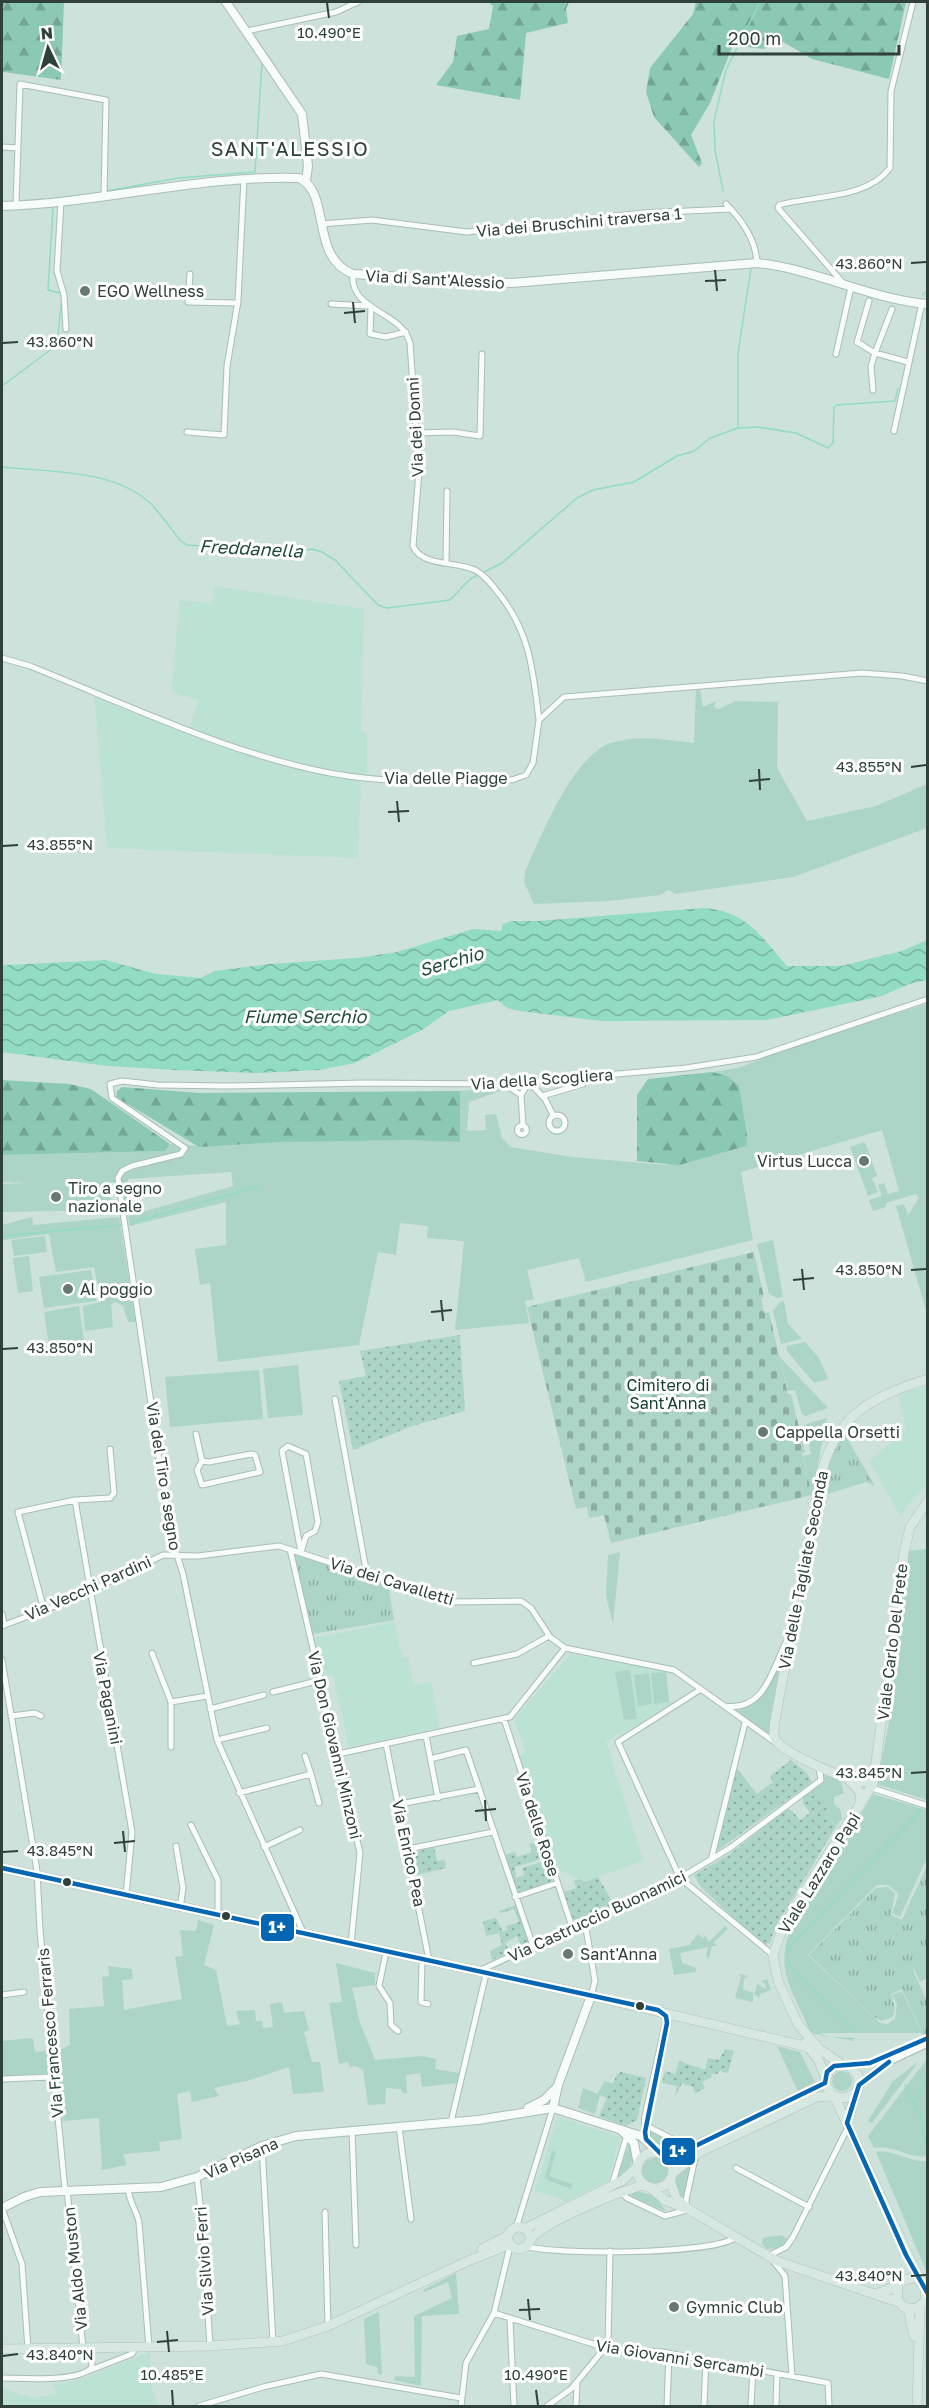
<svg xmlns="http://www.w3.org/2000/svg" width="929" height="2408" font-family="'Golos Text',sans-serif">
<defs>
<pattern id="forest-firs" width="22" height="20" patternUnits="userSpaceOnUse" patternTransform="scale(1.5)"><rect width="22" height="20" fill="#8bc9b5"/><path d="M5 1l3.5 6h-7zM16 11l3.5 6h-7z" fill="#72a594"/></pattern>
<pattern id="cemetery-stones" width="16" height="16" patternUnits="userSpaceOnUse" patternTransform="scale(1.5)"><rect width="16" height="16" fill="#add5c7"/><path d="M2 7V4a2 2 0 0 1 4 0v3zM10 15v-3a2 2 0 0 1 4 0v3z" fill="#8daea3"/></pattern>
<pattern id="park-tufts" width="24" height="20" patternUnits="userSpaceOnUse" patternTransform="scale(1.5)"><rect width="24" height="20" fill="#add5c7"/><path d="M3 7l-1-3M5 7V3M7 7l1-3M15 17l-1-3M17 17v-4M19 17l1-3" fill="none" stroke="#8daea3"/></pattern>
<pattern id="garden-dots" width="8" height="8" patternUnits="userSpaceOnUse" patternTransform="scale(1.5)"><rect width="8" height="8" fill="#add5c7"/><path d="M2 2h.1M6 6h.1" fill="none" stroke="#8daea3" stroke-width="1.8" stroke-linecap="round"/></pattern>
<pattern id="water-waves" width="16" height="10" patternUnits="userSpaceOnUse" patternTransform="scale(1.5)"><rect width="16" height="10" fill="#92dcc3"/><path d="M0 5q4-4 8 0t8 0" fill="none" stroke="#78b49f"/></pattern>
</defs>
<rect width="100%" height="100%" fill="#cce2da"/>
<path fill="#bce2d4" d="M215,586L364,609L361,731L367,735V780H361L358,858L107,848L94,694L189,731L198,700L171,692L180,600L212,603Z
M927,1386V1487L913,1498L901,1517L869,1461L893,1441L892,1432L906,1429L898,1394Z
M394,1622L403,1658L408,1657L414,1685L431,1681L440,1728L349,1747L333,1675L324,1676L314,1638Z
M570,1654L666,1670L670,1702L681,1703L606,1741L643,1860L585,1882L557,1869L518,1757L526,1752L514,1720Z
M557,2117L621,2137L608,2181L561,2204L563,2199L535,2191Z
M150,2352L151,2385L158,2406H2V2388L32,2398L57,2394L52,2384L75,2381Z"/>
<path fill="#add5c7" d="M696,690H700L703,707L716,701L714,707L719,709L736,701L778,702L777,768L807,821L876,806L927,784V828L793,877L675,894L669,890L660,895L609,901L534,904L524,882L525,872C540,838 573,755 611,743C639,734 666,740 694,743Z
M927,1004V1314L896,1206L904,1204L908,1215L919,1198L916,1194L886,1203V1207L873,1211L869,1200L882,1196L878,1185L884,1183L888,1194L899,1191L882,1130L741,1172L753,1240L586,1282L579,1258L527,1270L534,1299L525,1301L529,1323L455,1330L464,1241L427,1238L428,1226L400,1223L396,1255L378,1252L359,1345L218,1362L210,1283L200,1285L195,1249L226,1245V1202L130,1226L128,1216L233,1186L231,1172L128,1179V1204L124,1203L121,1181L110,1183L112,1210L2,1212V1184L26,1183L2,1182V1155L165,1151L170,1144C207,1148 243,1144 280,1142C339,1139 400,1139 459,1142L460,1091L503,1087V1090L469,1102L467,1131L486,1130L485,1115L496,1114L502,1138L511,1147L572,1157L667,1165L727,1076L712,1072L738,1068L808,1041Z
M865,1142L877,1176L872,1178L878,1192L868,1196L850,1147Z
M32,1217L33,1225L119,1217L136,1322H128L123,1306L116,1302L111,1304L113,1327L85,1331L83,1306L101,1302L94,1267L56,1272L49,1234L2,1240V1225Z
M45,1236L47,1252L14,1256L11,1240Z
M773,1240L783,1297L777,1298L769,1294L757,1244Z
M29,1256L33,1291L18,1293L13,1258Z
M91,1270L96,1301L44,1308L39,1277Z
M784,1301L788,1324L802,1339L781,1344L773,1311L779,1303Z
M79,1306L84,1340L49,1345L44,1312Z
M805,1342L819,1358L828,1379L814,1383L787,1351L786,1346Z
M779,1356L828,1408L805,1416L802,1414L795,1390L788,1391Z
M298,1365L303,1415L268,1418L263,1369Z
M259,1370L263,1419L170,1427L165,1377Z
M827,1418L812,1495L803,1456L811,1454L805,1427L806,1424Z
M927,1549V1800L877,1784L889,1722L909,1551Z
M620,1552L613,1624L606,1596L608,1555Z
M783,1653L771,1737L733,1711C766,1707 770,1680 783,1653Z
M630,1670L637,1719L624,1720L615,1672Z
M666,1672L669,1702L654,1704L651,1673Z
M649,1673L652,1704L638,1706L634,1675Z
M826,1774L841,1782L844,1793L834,1797V1804L840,1809L842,1818L835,1828L824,1800L812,1795L803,1799V1796L822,1782Z
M873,1794L927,1810V1858L900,1917L892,1913L898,1897L897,1892L888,1885H877L808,1955L880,2023L888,2024L895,2019L897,2004L892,1995L902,1991L922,2033H821V2036L854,2038V2041L810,2033C797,1995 776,1978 788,1936Z
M198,1920L214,1925L204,1965L216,1970L227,2026L240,2024L236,2011L255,2010L256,2021H262L263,2028L273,2027L270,2004L282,2002L284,2013L304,2011L309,2030L304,2032L312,2062H320L324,2092L293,2094L289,2067L247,2081L214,2088L219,2096L192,2102L190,2091L177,2094L182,2139L159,2142L160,2151L123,2154L127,2165L102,2170L99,2118L63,2121L56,2052L70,2045L69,2009L104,2006L102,1977L109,1976L108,1966L132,1969L133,1979L122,1980L124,2010L182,1999L175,1957L183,1956L180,1930L196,1931Z
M725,1926L728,1929L714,1942L717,1946H712L709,1958L706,1957L708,1947L680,1953L682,1963L696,1968V1972L674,1975L669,1949L689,1945L698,1934L703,1938L705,1936L709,1942Z
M927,1951V1978L920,1982L913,1966L918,1954Z
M336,1963L375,1973V1985L352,1988L360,2023L375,2060L422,2056L436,2059L435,2069L459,2073L457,2083L422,2087L420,2073L406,2075L407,2093L404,2094L401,2089L386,2088L385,2104L368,2105L363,2070L355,2066L350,2067L348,2062L339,2064L329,2003L342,2002Z
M739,1974L748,1976L744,1979L743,1990L755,1993L757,1984L766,1989L765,1984L761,1981L767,1979L771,1990L760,1994V1998L753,1993V2002L735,1998L741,1977Z
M31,2038L33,2039L35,2052L48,2050L50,2073L2,2076V2041Z
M777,2046L800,2052L815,2082L798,2091Z
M927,2059V2156C908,2159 893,2144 874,2148L868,2136Z
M919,2061L872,2123L868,2121L893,2081Z
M832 2081a10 10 0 1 1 20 0a10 10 0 1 1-20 0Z
M605,2081L614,2084L607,2098L600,2095L595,2114L578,2108L583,2088L597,2094Z
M649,2131L680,2146L681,2147L663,2151L648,2139Z
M630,2141C634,2160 634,2165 620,2178L618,2175Z
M552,2151L556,2152L549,2176L572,2184L571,2189L545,2179Z
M876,2152C895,2149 908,2163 927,2161V2273Z
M656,2157L665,2162L669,2172L664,2181L654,2184L644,2179L641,2171L646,2161Z
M691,2164L684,2200L676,2191L675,2178Z
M637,2191L655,2196L666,2211L631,2197L632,2193Z
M782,2235L787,2239L781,2248L767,2249L762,2244L763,2238Z
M456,2273L459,2314L422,2316L421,2386L394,2380L395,2376L415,2377L414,2316L452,2298L448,2282L424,2292L423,2290Z
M379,2312L382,2375L378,2374L377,2367L366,2364L364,2319Z"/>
<path fill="url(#forest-firs)" d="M2,2H64L61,80L3,72Z
M488,2H569L566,9L568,23L526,33L520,100L436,85L453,62L457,36L489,29L493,6Z
M696,2H906L889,79L812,59L780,40L764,49L733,45L710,103L691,135L702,163L699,167L654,117L646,92L650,68L693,14Z
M712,1072L727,1076L739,1086L747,1135L746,1146L679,1165L637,1161V1095L648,1079Z
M2,1080L69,1084L91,1089L170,1144L165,1151L2,1155Z
M122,1087L199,1093L460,1091V1142L406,1140L281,1142L199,1147L116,1097L117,1091Z"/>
<path fill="url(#cemetery-stones)" d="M754,1252L764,1297L761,1298L764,1313L769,1312L788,1394H791L805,1452L802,1453L812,1495L611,1543L604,1515L589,1518L587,1507L576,1509L527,1307Z"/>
<path fill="url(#park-tufts)" d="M844,1433L875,1486L866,1482L821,1496L829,1461Z
M294,1553L388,1585L394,1620L313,1634Z
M927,1866V1951L918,1954L913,1970L927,2002V2043L902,1989L891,1994L895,2008L893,2017L881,2021L874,2017L809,1955L876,1888L888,1887L895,1893L891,1915L902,1920Z"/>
<path fill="url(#garden-dots)" d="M460,1335L465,1411L412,1426L353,1450L339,1381L366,1376L360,1351Z
M791,1760L806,1772L812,1782L717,1851L736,1767L757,1794L773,1782L770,1776Z
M812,1795L824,1800L835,1828L776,1926L770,1943L762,1945L701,1887L694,1875L730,1854L787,1809L792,1811L800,1820L810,1813L803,1803V1799Z
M529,1843L539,1844L544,1858L515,1867L516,1878L524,1875L522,1868L545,1861L552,1881L518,1893L505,1855L515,1852L517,1857L532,1852Z
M434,1847L437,1861L445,1860L446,1868L417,1875L412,1853Z
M598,1877L615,1906L574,1921L563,1892L576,1888L574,1881L579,1879L585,1882Z
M516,1905L529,1943L521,1947L517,1936L505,1943L510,1952L492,1960L490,1951L502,1945L499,1933L486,1936L483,1921L496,1918L503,1932L507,1930L506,1926L519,1922L514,1909L500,1913L499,1911Z
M725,2049L734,2051L728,2073L719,2071L717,2074H711L712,2077L702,2082L705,2088L695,2093L693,2087L682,2083L675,2097L677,2086L662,2083L665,2071L675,2074L679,2061L705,2070L708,2058L719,2060Z
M621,2072L646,2078L637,2120L625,2126L599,2116L617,2074Z"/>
<path fill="url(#water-waves)" d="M704,908C746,911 761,936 787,966H841L902,951L927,940V980L909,984L882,996L767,1020L601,1021L520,1011L507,1008L498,1000L449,1011L422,1030L355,1063L319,1070L257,1073L175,1070L108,1066L2,1052V966L8,965L106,960L156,974L200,978L215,971L270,964L357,958L397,952L473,929L501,931L503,924L512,921H538Z"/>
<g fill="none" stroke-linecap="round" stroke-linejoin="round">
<path stroke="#92dcc3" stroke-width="1.5" d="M232,2V3
M107,191L178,178L255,172L262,62
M723,191L715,150L714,121L726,70L760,2
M57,198L103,192
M923,295L928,289
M2,386L57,345L62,297L60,293L48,290L53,207
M738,427V353L751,268
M2,467C48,472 110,469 148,501C160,512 170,528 180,540L187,545L294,552L312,549L322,552L335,560L378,605L387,608L450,600L470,579L478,575
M482,573L502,563L577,498L593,490L634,482L677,456L694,451L710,438L738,428L758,427L796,433L828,448L833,443L834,407L837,405L895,401L898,388
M131,1223L259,1186
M2,1236L121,1225
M925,1797L928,1784
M854,2032L793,1970L787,1957L789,1947L922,1810
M905,2085L921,2116L928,2157
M915,2103L928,2077"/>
<g stroke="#aabdb6" stroke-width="7">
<path id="street" d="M247,31L336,12L358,2
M2,147L18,148
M61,201L57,271L64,295L66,329
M726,204C742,220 756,240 757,263
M16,205L20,84L106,100L104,196
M321,224L372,220L467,232L643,213L731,209
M190,274L188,302L237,303
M353,274C349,311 402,311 410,343L419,471L413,546C422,567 457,561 475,570C485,575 493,586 500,595C531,635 533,672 539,720
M843,283L778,208L779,205C813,195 866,200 890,168L891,91L913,2
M869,301L857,342L875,353L892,309
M331,304L369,306
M371,307L370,334L386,337L406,332
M836,354L851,287
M873,390L871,366L875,353L908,362
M894,431L922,303
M187,432L224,435L227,366L238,301L244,178
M416,433L453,432L480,436L482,354
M446,563L447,491
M2,658L30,666C128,705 244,761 348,776C402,784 458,780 512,780L526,775L533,763L539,720L564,697L862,673L902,676L928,681
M504,1084L521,1095
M542,1096L583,1084
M549 1123a8 8 0 1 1 16 0a8 8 0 1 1-16 0Z
M523,1125L521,1095L529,1082L545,1099L553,1115
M517.5 1130a4.5 4.5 0 1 1 9 0a4.5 4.5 0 1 1-9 0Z
M335,1399L367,1575
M196,1434L202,1461L197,1470L202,1485L260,1472L255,1455L251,1454L209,1462L202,1461
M288,1446L306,1454L318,1522L315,1531L306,1536L301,1552L282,1451Z
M75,1500L132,1832L126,1895
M290,1549L360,1853L351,1944
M44,1610L18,1512L75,1500L110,1498L114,1493L110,1449
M2,1614L4,1624
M2,1626L76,1598L163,1555L198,1556L279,1546L452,1602L521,1601L531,1608L550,1637L565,1648L674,1670L776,1743
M152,1653L171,1702V1747
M2,1660L37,1871L40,1931L65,2190
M474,1663L517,1654L549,1636
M701,1689L618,1742L680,1878L773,1955
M273,1692L321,1680
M171,1702L207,1696
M725,1706C764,1712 772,1671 786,1642
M210,1709L264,1695
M11,1716L35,1713L41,1716
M504,1719L572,1927
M426,1736L438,1798
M217,1740L267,1728
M386,1744L429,1960
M338,1754L510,1717L565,1648
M430,1759L466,1750L533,1946
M311,1774L319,1803
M872,1788L928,1806
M239,1793L311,1774L305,1756
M400,1804L479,1789
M191,1825L218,1880V1916
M176,1846L183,1888L180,1908
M264,1847L300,1830
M408,1849L493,1832
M711,1860L745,1723
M515,1897L557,1883
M585,1923L595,1981L591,1996
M304,1934L217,1740L183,1574L170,1533L118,1178L122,1171L132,1166L181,1154L185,1148L112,1098L110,1084L122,1081L158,1085L228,1086L364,1083L501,1084L686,1068L756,1057L928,999
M386,1952L379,1986L390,2003L391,2025L398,2031
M422,1960L421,2002L428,2004
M481,1970L680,1878L730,1848L821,1780L819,1767
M2,1995L24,1992
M852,2066L878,2060L926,2039
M2,2079L53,2077
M860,2084L881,2066L928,2044
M451,2122L486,1974
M645,2125L690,2148
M399,2127L411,2219
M352,2130L356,2245
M262,2146L273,2342
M736,2168L809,2207
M197,2177L202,2221L210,2346
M612,2185L627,2135
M128,2189C130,2204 136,2209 139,2222L149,2347
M67,2190L83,2348
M621,2192L627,2198L665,2216L687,2210
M687,2207L686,2200L695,2158
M2,2208L22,2264L28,2349
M325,2212L328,2326
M516,2228L553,2108
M524,2246C554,2255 714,2255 736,2237
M768,2256L786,2247L793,2237L848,2127
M774,2262L785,2276L792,2376
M494,2313L606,2348L662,2352L828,2383L829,2406
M510,2320L514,2406
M88,2371L132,2354L136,2347
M2,2378C22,2378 79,2383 92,2367L91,2348
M199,2406L263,2387L321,2374L461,2398
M461,2406L466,2363L494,2313L510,2246
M547,2406L571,2389L608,2344L610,2251
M576,2406L577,2382
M667,2406L669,2354
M704,2406L706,2360
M751,2406L753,2369
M776,2406L777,2374"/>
</g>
<g stroke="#aabdb6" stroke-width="10">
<path id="secondary" d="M226,2L302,114L308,166L306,181
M2,206C102,203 198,175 299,178C332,193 309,257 353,274L512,283L757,263C815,269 869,299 928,304
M528,2108L544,2100L558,2086
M553,2108L558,2085L591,1996
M622,2131L634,2143L638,2165
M646,2139V2118L667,2023L666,2016L659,2011
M2,2208L24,2197L40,2192L161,2187L197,2177L262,2146L296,2136L478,2120L553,2108L641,2136L659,2153"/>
</g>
<g stroke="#b4c0bc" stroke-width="10">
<path id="primary" d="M875,1775C872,1779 869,1782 864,1782C848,1782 788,1754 778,1743C772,1737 774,1728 775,1720L820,1480C833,1417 871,1396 928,1379
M849,1780L861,1793L859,1807
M2,1868L580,1993L808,2047
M805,2043L818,2059L825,2076
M841,2064L819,2049L798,2024L778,1981L773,1956L781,1932L798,1901L873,1784L904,1553L910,1527L928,1501
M835,2098L920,2280
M847,2123L859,2085L858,2075L848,2065H837L829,2070L825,2083L832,2096L845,2098L855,2093
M637 2170a18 18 0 1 1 36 0a18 18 0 1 1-36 0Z
M661,2154L687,2150L825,2083
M672,2174L698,2153L817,2097L832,2096
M670,2180L676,2198L688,2209L777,2261L898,2302
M650,2187L665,2200L685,2208
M508 2238a11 11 0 1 1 22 0a11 11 0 1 1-22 0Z
M526,2228L623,2180L637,2167
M531,2239C545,2221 621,2191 644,2185
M482,2249L507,2236
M877,2293C893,2292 901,2277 916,2278L926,2287L925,2301L916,2309L903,2307L897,2298L898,2286
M908,2309L914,2336
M2,2349L210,2346L283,2341L328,2326L468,2261L508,2245
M917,2406L920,2307"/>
</g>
<use href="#street" stroke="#f7fbf9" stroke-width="5"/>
<use href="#secondary" stroke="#f7fbf9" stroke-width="8"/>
<use href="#primary" stroke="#d7e8e3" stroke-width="9"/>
<g stroke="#fff" stroke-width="9">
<path id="bus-1" d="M2,1868L658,2010L666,2016L667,2023L645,2132L646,2139L661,2154L687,2150L825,2083L827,2072L834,2066L870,2063L928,2038
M889,2062L859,2085L847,2123L906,2255L928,2294"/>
</g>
<use href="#bus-1" stroke="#0566b3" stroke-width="4.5"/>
</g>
<path fill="none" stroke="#30413a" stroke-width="2" d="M327,3L329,18M911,263L926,262M715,270L717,291M705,281L726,280M353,302L355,323M344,313L365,311M3,343L18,342M911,767L926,765M759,769L760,790M749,781L770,779M397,801L399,822M388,812L409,811M3,846L18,845M802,1269L804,1290M911,1270L926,1269M793,1280L814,1278M441,1300L443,1321M431,1312L452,1310M3,1349L18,1348M911,1773L926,1772M485,1800L486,1821M475,1811L496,1809M123,1831L125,1852M114,1843L135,1841M3,1852L18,1851M911,2276L926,2275M528,2299L530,2320M519,2310L540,2309M167,2331L169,2352M157,2342L178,2340M3,2356L18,2354M172,2390L173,2405M536,2390L538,2405"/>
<g fill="#677972" stroke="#fff" stroke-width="2">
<circle cx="85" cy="291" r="6"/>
<circle cx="864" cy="1161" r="6"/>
<circle cx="56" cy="1197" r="6"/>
<circle cx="68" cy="1289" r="6"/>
<circle cx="763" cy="1432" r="6"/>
<circle cx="568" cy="1954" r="6"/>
<circle cx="674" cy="2307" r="6"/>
</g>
<g fill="#30413a" stroke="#fff" stroke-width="2">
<circle cx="67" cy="1882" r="5"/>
<circle cx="226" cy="1916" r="5"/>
<circle cx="640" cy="2006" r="5"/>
</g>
<g text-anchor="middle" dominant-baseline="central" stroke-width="6" stroke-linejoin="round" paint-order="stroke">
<g font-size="16" fill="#30413a" stroke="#fff">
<text transform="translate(579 222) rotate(-5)">Via dei Bruschini traversa 1</text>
<text transform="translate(435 279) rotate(3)">Via di Sant'Alessio</text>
<text transform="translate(415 427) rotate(-93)">Via dei Donni</text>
<text x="446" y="778">Via delle Piagge</text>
<text transform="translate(542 1079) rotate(-4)">Via della Scogliera</text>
<text transform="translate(164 1476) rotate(81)">Via del Tiro a segno</text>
<text transform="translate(803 1570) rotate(-79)">Via delle Tagliate Seconda</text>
<text transform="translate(392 1581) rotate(17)">Via dei Cavalletti</text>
<text transform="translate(88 1588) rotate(-24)">Via Vecchi Pardini</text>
<text transform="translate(892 1642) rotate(-83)">Viale Carlo Del Prete</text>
<text transform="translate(108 1698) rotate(79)">Via Paganini</text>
<text transform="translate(335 1745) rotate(77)">Via Don Giovanni Minzoni</text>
<text transform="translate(538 1824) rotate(72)">Via delle Rose</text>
<text transform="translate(409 1853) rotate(78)">Via Enrico Pea</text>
<text transform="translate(819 1873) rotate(-58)">Viale Lazzaro Papi</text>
<text transform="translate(597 1916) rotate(-25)">Via Castruccio Buonamici</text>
<text transform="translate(50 2033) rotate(-95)">Via Francesco Ferraris</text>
<text transform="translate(241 2158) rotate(-24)">Via Pisana</text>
<text transform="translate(204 2261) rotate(-94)">Via Silvio Ferri</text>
<text transform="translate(75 2269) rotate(-96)">Via Aldo Muston</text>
<text transform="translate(680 2358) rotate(9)">Via Giovanni Sercambi</text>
</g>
<g font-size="16" fill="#30413a" stroke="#fff" text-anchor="start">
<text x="97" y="291">EGO Wellness</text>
<text x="852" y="1161" text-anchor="end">Virtus Lucca</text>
<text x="68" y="1188">Tiro a segno<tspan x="68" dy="18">nazionale</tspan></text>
<text x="80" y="1289">Al poggio</text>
<text x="775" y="1432">Cappella Orsetti</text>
<text x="580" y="1954">Sant'Anna</text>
<text x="686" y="2307">Gymnic Club</text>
</g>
<g font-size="16" fill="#154033" stroke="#fff">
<text x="668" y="1385">Cimitero di<tspan x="668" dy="18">Sant'Anna</tspan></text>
</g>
<g font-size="18" font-style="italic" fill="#204a3d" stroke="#fff">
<text transform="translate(251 548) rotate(3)">Freddanella</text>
<text transform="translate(451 961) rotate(-16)">Serchio</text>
<text x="305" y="1016">Fiume Serchio</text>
</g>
<g font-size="20" letter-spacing="1.5" fill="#30413a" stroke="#fff">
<text x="290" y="148">SANT'ALESSIO</text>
</g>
</g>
<g font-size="15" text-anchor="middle" fill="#30413a" stroke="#fff" stroke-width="6" stroke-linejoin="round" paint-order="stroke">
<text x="329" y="38">10.490°E</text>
<text x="869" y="269">43.860°N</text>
<text x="60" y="347">43.860°N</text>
<text x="869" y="772">43.855°N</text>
<text x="60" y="850">43.855°N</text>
<text x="869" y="1275">43.850°N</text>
<text x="60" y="1353">43.850°N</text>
<text x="869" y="1778">43.845°N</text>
<text x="60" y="1856">43.845°N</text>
<text x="869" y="2281">43.840°N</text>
<text x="60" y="2360">43.840°N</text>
<text x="172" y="2380">10.485°E</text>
<text x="536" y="2380">10.490°E</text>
</g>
<g stroke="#fff" stroke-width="2">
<rect x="260" y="1913" width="35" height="29" rx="6" fill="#0566b3"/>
<rect x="661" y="2137" width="35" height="29" rx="6" fill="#0566b3"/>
</g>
<g font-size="16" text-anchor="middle" font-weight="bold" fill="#fff">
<text x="277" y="1933">1+</text>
<text x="678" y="2157">1+</text>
</g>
<rect width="929" height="2408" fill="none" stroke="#30413a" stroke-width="6"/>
<g transform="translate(48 48) rotate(355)" stroke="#ffffff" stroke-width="4.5" paint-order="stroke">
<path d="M0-4.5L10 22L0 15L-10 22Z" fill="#30413a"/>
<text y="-9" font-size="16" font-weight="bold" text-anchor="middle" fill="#30413a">N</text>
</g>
<path d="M719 45v9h180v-9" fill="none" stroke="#30413a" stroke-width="3"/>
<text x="728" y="45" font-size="18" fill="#30413a" stroke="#ffffff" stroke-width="4.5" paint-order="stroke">200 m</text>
</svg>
